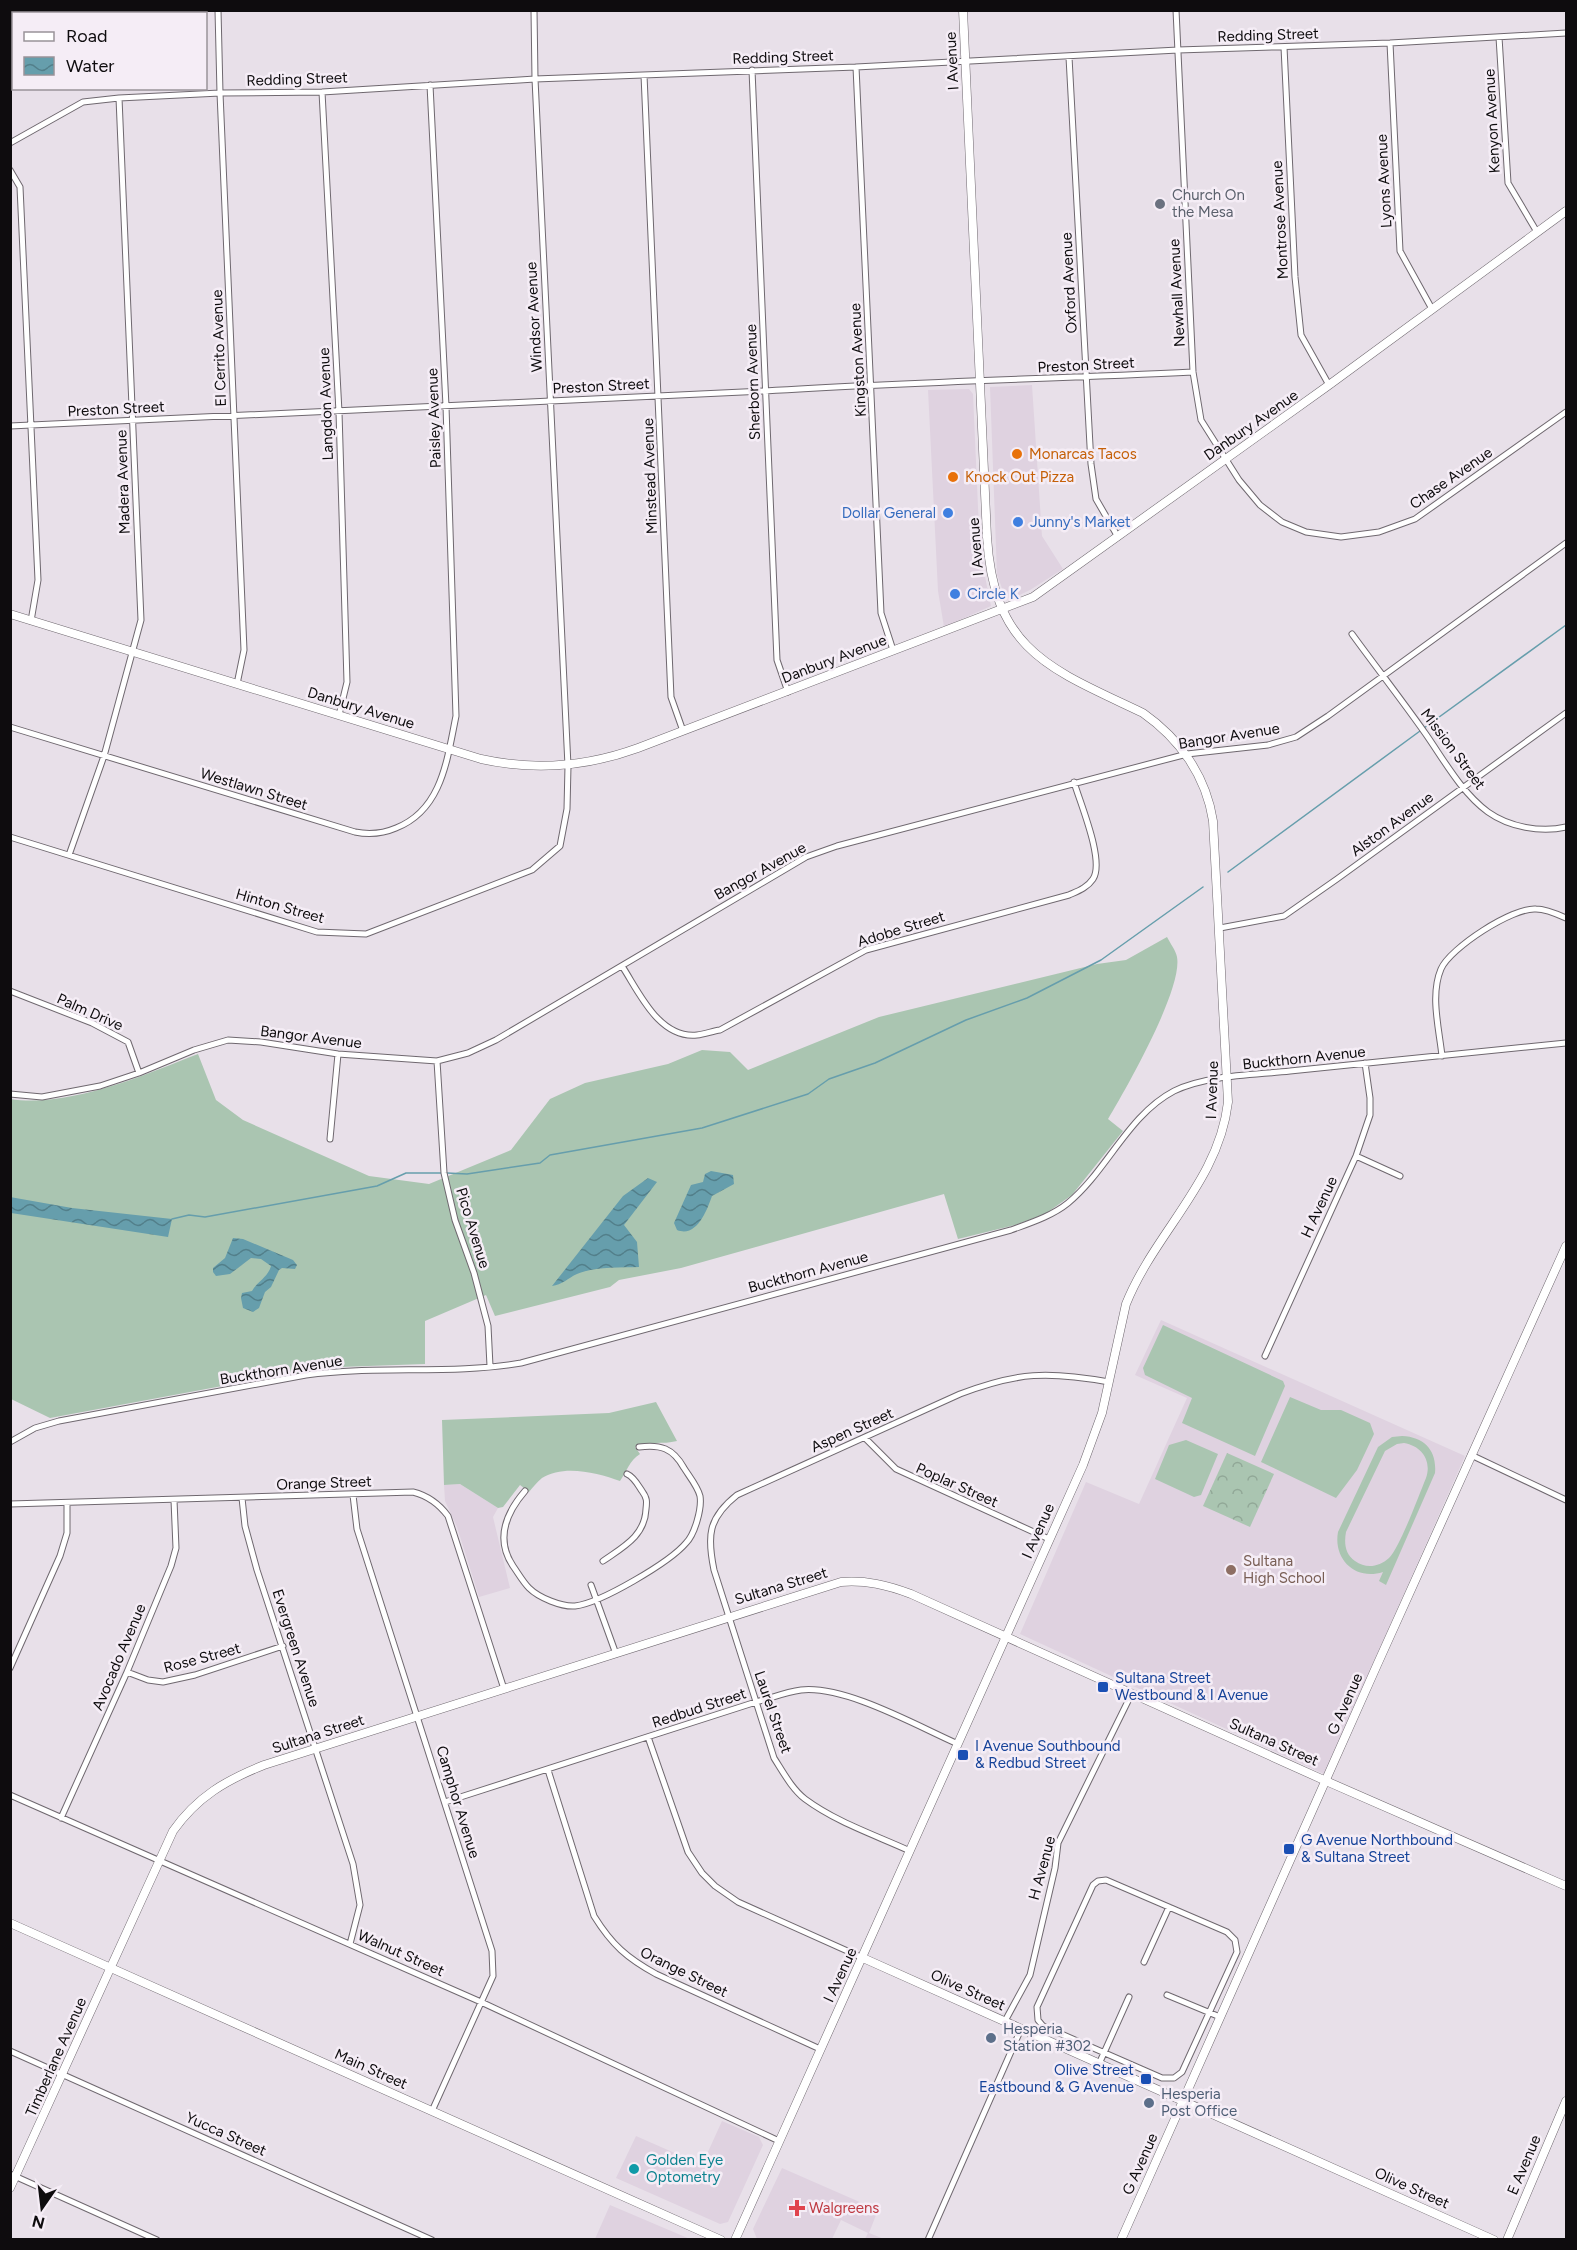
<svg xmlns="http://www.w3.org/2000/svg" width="1577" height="2250" font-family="Figtree,sans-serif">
<defs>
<pattern id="park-crowns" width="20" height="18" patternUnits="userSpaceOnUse" patternTransform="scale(1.5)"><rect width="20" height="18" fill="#aac5b1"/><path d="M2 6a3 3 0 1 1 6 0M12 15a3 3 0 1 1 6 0" fill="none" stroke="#91a897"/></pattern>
<pattern id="water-waves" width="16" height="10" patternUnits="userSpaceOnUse" patternTransform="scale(1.5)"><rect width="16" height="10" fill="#669eac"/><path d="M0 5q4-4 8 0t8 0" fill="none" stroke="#527f8a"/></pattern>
</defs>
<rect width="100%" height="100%" fill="#e8e0e9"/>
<path fill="#dfd2e0" d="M1032,385L1042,536L1063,569L1030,590L1011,599L1005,597L997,574L990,387Z
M969,389L973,394L980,552L991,606L944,627L938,591L928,390Z
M1161,1320L1465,1456L1324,1774L1020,1634L1086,1482L1139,1504L1187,1398L1135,1375Z
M460,1484L498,1508L493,1517L510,1588L479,1597L457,1527L445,1501L444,1485Z
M722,2121L759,2137L763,2145L728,2222L720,2224L616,2178L636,2136L702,2165Z
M782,2168L878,2210L869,2233L884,2239H865L868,2233L841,2220L832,2239H757L753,2229Z
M610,2205L690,2239H595Z"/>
<path fill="#aac5b1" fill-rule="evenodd" d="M1167,937C1170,943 1176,951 1177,957C1183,989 1126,1089 1108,1119L1123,1131L1072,1195L1045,1214L1015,1225L958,1239L944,1194L681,1268L619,1280L610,1287L495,1316L486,1295L425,1321V1364L340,1367L281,1375L50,1418L11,1399L10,1099C69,1108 144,1075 198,1054L216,1100L243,1120L369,1176L429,1184L511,1150L550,1099L585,1083L668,1064L702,1050L730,1052L748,1070L879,1017L1097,964L1126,960Z
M1163,1325L1283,1381L1285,1386L1255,1456L1182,1423L1192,1398L1145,1375L1143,1368Z
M1290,1397L1321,1410H1341L1370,1423L1374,1434L1357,1470L1336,1498L1261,1462Z
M656,1402L677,1441C662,1445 651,1440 635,1447L640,1454C629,1461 627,1471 620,1481C598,1473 564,1464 542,1478C537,1482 533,1487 529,1492L520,1485L503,1507L498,1508L460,1484L444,1485L442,1420L609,1413Z
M1402,1436C1425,1437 1437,1451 1435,1473L1386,1585L1379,1581L1383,1572C1356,1581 1333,1560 1338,1532L1378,1447L1392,1437ZM1404,1443C1422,1446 1432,1461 1426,1478C1419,1495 1400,1547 1389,1558C1379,1567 1366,1569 1355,1561C1345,1554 1344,1543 1346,1532L1385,1451L1397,1444Z
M1186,1440L1218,1454L1201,1495L1194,1497L1155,1479L1169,1445Z"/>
<path fill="url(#park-crowns)" d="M1227,1453L1274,1474L1250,1527L1203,1506Z"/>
<path fill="url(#water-waves)" d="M711,1171L733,1175L734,1184L712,1196C707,1210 697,1238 677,1230L674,1223L691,1185L703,1182L705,1174Z
M648,1178L657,1182L624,1225L637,1242L639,1267C619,1268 596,1266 577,1274C568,1278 562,1285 552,1286L623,1196Z
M10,1197L72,1208L172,1219L168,1237L11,1213Z
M233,1238L243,1239L293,1260L297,1265L295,1269L282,1268L279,1270L271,1287L265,1292L259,1308L253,1312L243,1308L241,1298L242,1293L252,1291C258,1281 268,1277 271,1266L261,1259L251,1258L230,1274L216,1276L213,1272V1268L225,1258Z"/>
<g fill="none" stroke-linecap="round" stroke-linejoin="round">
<path stroke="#669eac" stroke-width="1.5" d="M1424,728L1566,625
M1228,872L1420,731
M447,1173L467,1174L540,1163L550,1155L702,1128L808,1094L829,1079L875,1063L966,1020L1027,998L1101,960L1203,887
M172,1219L189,1215L205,1217L377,1186L406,1173H443"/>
<g stroke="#6f686f" stroke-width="7">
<path id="street" d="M218,10L220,93L244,650L237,684
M1176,10L1193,372L1201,420L1239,480L1260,505L1282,522L1306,532L1341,537L1379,532L1415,519L1566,412
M1499,37L1508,183L1537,232
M1390,43L1400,251L1432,309
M1284,47L1295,277L1301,335L1329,385
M1069,57L1091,464L1096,499L1118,537
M856,67L881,613L893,650
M752,70L777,660L788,692
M644,75L671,697L683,731
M322,92L339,412L347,682L339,715
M10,143L83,102L119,98L220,93L322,92L535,79L856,67L1178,50L1390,43L1566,33
M10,170L20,187L38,580L31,621
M10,426L765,391C907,382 1050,379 1193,372
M1352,634C1376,667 1401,699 1425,733C1444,760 1461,792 1488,812C1509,827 1541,833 1566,827
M10,727L355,832C370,835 382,834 396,828C442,810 447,760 456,716L446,406L430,85
M10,837L317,932L366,934L532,870L560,846L567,809L568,766L535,79L534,10
M69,855L104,756L141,620L119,98
M1220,928L1284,916L1337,879L1566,713
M622,966C639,992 659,1039 697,1035C705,1034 713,1031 720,1030L866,950L1069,895C1078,891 1087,888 1093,879C1105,861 1080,803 1074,782
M10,991L92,1023L128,1042L139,1073
M1442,1056C1439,1028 1430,995 1441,969C1450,948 1513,907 1536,909C1546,909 1557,914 1566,918
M437,1061L444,1173L455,1220L474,1273L488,1326L490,1366
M10,1094L42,1097L100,1086L139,1073L194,1050L228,1040L261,1042L338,1054L437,1061L468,1053L496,1040L806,857L837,846L1187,754L1268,745L1296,737L1328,716L1566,543
M330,1139L338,1054
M1356,1156L1400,1176
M1265,1356L1356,1156L1370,1115V1098L1365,1063
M865,1438L896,1469L1049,1539
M10,1442L35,1428L59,1421L306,1375C377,1365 451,1375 521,1363L1011,1230C1030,1223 1052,1216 1068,1203C1107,1171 1128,1115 1174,1091C1206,1075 1255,1075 1290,1071C1382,1061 1475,1053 1566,1043
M1471,1455L1566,1500
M525,1491C506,1513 495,1539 513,1566C518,1573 523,1582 529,1588C539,1598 562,1607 575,1606C601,1603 670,1562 686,1543C695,1534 702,1508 700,1496C698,1487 689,1476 684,1468C673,1448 660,1444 639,1447
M353,1495L357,1529L492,1951L493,1976L432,2111
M242,1498L245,1526L257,1570L353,1864L360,1905L350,1944
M10,1504L413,1492C429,1496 439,1504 448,1516L504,1689
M603,1561C623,1547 645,1536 646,1509C647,1501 647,1498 642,1491C638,1485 634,1477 627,1474
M591,1585L616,1654
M10,1668L60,1556L67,1533V1503
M127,1672L148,1680L163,1682L195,1675L283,1646
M648,1737L688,1852L702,1873L715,1886L738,1902L863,1958
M548,1770L594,1916C612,1945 627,1958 656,1974L820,2049
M10,1795L481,2002L779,2141
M445,1802L756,1702C771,1698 786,1692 801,1690C845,1685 917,1726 958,1744
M61,1818L127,1672L171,1566L176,1548L174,1500
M910,1851C875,1835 836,1822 805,1799C792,1789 783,1772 774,1758L714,1570C707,1536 708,1518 737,1495L960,1394C1018,1372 1048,1371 1109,1382
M1106,1880L1227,1932L1235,1940L1237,1952L1182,2072L1174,2078H1162L1043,2026L1038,2020L1037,2007L1093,1885L1098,1881Z
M1144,1962L1169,1907
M1167,1995L1220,2017
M1005,2021L1030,1975L1055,1868L1058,1843L1132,1693
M10,2051L432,2240
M1099,2064L1129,1997
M10,2174L157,2240
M928,2240L1021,2029"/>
</g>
<g stroke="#6f686f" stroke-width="9">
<path id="secondary" d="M10,614L481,759C535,771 586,767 638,748L1033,597L1329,385L1566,211
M10,1923L721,2240
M863,1958L1494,2240
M10,2188L173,1831C197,1797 226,1780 264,1765L841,1582C866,1580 887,1585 911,1594L1326,1781L1566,1886
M735,2240L1083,1465L1102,1413L1126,1304C1155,1232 1219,1181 1228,1102L1213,821C1206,776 1180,739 1143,713C1051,669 994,652 987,537L963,10
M1121,2240L1377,1665L1566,1246
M1507,2240L1566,2101"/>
</g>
<use href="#street" stroke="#fff" stroke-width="5"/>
<use href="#secondary" stroke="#fff" stroke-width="8"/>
</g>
<circle fill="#6b7280" stroke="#f5edf6" stroke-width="2" cx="1160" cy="204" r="6"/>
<g fill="#e8710a" stroke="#f5edf6" stroke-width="2">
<circle cx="1017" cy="454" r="6"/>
<circle cx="953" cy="477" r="6"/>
</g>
<g fill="#3f7fe0" stroke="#f5edf6" stroke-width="2">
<circle cx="948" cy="513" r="6"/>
<circle cx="1018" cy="522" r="6"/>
<circle cx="955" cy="594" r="6"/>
</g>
<circle fill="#8d6e63" stroke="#f5edf6" stroke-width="2" cx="1231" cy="1570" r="6"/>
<g fill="#1a4fb4" stroke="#f5edf6" stroke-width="2">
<rect x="1097" y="1681" width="12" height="12" rx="3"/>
<rect x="957" y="1749" width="12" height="12" rx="3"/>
<rect x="1283" y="1843" width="12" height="12" rx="3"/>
<rect x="1140" y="2073" width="12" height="12" rx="3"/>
</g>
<g fill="#5c6f8a" stroke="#f5edf6" stroke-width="2">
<circle cx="991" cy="2038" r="6"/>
<circle cx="1149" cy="2103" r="6"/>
</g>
<circle fill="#0f9aa8" stroke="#f5edf6" stroke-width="2" cx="634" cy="2169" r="6"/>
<path fill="#e0444e" stroke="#f5edf6" stroke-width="2" d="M794 2199h6v6h6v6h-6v6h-6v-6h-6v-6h6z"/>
<g text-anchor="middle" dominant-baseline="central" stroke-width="5" stroke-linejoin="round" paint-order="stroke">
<g font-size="15" fill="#0e0c0e" stroke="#f5edf6">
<text transform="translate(1268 35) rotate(-2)">Redding Street</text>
<text transform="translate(783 57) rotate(-2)">Redding Street</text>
<text transform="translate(952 61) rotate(-93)">I Avenue</text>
<text transform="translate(297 79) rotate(-2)">Redding Street</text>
<text transform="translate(1492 121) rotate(-93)">Kenyon Avenue</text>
<text transform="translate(1384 181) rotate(-93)">Lyons Avenue</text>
<text transform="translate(1280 220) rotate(-93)">Montrose Avenue</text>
<text transform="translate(1069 283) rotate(-93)">Oxford Avenue</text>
<text transform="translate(1177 293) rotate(-93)">Newhall Avenue</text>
<text transform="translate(534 317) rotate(-93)">Windsor Avenue</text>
<text transform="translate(219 348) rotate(-92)">El Cerrito Avenue</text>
<text transform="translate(858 360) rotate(-93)">Kingston Avenue</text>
<text transform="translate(1086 365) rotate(-3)">Preston Street</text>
<text transform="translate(753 382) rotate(-92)">Sherborn Avenue</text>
<text transform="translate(601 386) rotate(-3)">Preston Street</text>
<text transform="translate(326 404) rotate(-92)">Langdon Avenue</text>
<text transform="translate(116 409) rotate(-3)">Preston Street</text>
<text transform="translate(434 418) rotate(-92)">Paisley Avenue</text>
<text transform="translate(1251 425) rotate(-35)">Danbury Avenue</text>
<text transform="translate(650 476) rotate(-92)">Minstead Avenue</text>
<text transform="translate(1451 478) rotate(-35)">Chase Avenue</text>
<text transform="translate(123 482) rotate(-92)">Madera Avenue</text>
<text transform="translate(976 547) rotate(-95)">I Avenue</text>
<text transform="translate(834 659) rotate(-21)">Danbury Avenue</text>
<text transform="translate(361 708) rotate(17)">Danbury Avenue</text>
<text transform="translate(1229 736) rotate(-9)">Bangor Avenue</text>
<text transform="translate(1453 749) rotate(53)">Mission Street</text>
<text transform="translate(254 789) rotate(17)">Westlawn Street</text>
<text transform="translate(1392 824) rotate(-36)">Alston Avenue</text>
<text transform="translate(760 871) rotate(-29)">Bangor Avenue</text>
<text transform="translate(280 906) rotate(16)">Hinton Street</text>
<text transform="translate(901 929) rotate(-17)">Adobe Street</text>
<text transform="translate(90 1012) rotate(24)">Palm Drive</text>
<text transform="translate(311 1037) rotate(7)">Bangor Avenue</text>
<text transform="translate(1304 1058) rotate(-6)">Buckthorn Avenue</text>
<text transform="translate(1212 1090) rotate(-88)">I Avenue</text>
<text transform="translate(1319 1207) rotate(-65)">H Avenue</text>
<text transform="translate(473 1228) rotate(73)">Pico Avenue</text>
<text transform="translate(808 1272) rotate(-15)">Buckthorn Avenue</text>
<text transform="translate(281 1370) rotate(-9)">Buckthorn Avenue</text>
<text transform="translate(852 1430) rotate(-24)">Aspen Street</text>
<text transform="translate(324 1483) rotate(-2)">Orange Street</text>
<text transform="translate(957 1485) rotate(24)">Poplar Street</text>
<text transform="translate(1038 1531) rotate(-66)">I Avenue</text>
<text transform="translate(781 1586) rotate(-17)">Sultana Street</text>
<text transform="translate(296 1648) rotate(72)">Evergreen Avenue</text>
<text transform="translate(119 1657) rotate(-67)">Avocado Avenue</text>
<text transform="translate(202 1658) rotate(-15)">Rose Street</text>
<text transform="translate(1345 1704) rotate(-66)">G Avenue</text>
<text transform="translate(699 1708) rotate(-18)">Redbud Street</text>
<text transform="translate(773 1712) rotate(71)">Laurel Street</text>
<text transform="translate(318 1734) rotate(-18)">Sultana Street</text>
<text transform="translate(1274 1742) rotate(24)">Sultana Street</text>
<text transform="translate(458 1802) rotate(73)">Camphor Avenue</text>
<text transform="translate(1042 1868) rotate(-75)">H Avenue</text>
<text transform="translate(401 1953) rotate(24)">Walnut Street</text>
<text transform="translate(684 1972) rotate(26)">Orange Street</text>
<text transform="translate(840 1975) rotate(-65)">I Avenue</text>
<text transform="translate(968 1990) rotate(24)">Olive Street</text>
<text transform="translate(56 2057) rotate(-66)">Timberlane Avenue</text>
<text transform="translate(371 2069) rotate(24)">Main Street</text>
<text transform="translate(226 2134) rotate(24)">Yucca Street</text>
<text transform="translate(1140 2164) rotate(-66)">G Avenue</text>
<text transform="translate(1524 2165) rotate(-67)">E Avenue</text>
<text transform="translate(1412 2188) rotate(24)">Olive Street</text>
</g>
<g font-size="15" fill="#5b616d" stroke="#f5edf6" text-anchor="start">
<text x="1172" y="195">Church On<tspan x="1172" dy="17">the Mesa</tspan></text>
</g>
<g font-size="15" fill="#c56008" stroke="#f5edf6" text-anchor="start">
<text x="1029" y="454">Monarcas Tacos</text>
<text x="965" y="477">Knock Out Pizza</text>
</g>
<g font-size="15" fill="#366cbe" stroke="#f5edf6" text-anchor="start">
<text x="936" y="513" text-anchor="end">Dollar General</text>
<text x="1030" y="522">Junny's Market</text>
<text x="967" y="594">Circle K</text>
</g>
<g font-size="15" fill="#785e54" stroke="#f5edf6" text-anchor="start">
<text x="1243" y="1561">Sultana<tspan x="1243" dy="17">High School</tspan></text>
</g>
<g font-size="15" fill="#164399" stroke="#f5edf6" text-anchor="start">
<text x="1115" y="1678">Sultana Street<tspan x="1115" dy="17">Westbound &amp; I Avenue</tspan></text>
<text x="975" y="1746">I Avenue Southbound<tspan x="975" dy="17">&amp; Redbud Street</tspan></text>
<text x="1301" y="1840">G Avenue Northbound<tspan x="1301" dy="17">&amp; Sultana Street</tspan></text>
<text x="1134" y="2070" text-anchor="end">Olive Street<tspan x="1134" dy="17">Eastbound &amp; G Avenue</tspan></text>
</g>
<g font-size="15" fill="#4e5e75" stroke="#f5edf6" text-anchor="start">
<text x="1003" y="2029">Hesperia<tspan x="1003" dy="17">Station #302</tspan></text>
<text x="1161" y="2094">Hesperia<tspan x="1161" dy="17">Post Office</tspan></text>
</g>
<g font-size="15" fill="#0d838f" stroke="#f5edf6" text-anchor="start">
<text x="646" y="2160">Golden Eye<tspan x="646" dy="17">Optometry</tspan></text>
</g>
<g font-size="15" fill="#be3a42" stroke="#f5edf6" text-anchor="start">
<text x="809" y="2208">Walgreens</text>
</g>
</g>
<rect width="1577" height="2250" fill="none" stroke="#0e0c0e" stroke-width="24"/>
<rect x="12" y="12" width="195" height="78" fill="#f5edf6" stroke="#999399" stroke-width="1.5"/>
<rect x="24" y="32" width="30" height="9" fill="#ffffff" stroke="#999399" stroke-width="1.5"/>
<text x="66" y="42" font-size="18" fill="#0e0c0e">Road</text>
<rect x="24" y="57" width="30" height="18" fill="url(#water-waves)" stroke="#999399" stroke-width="1.5"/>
<text x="66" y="72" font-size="18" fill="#0e0c0e">Water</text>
<g transform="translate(42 2208) rotate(194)" stroke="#f5edf6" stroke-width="4.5" paint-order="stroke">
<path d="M0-4.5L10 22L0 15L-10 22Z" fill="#0e0c0e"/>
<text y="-9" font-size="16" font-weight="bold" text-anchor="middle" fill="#0e0c0e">N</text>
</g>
</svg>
